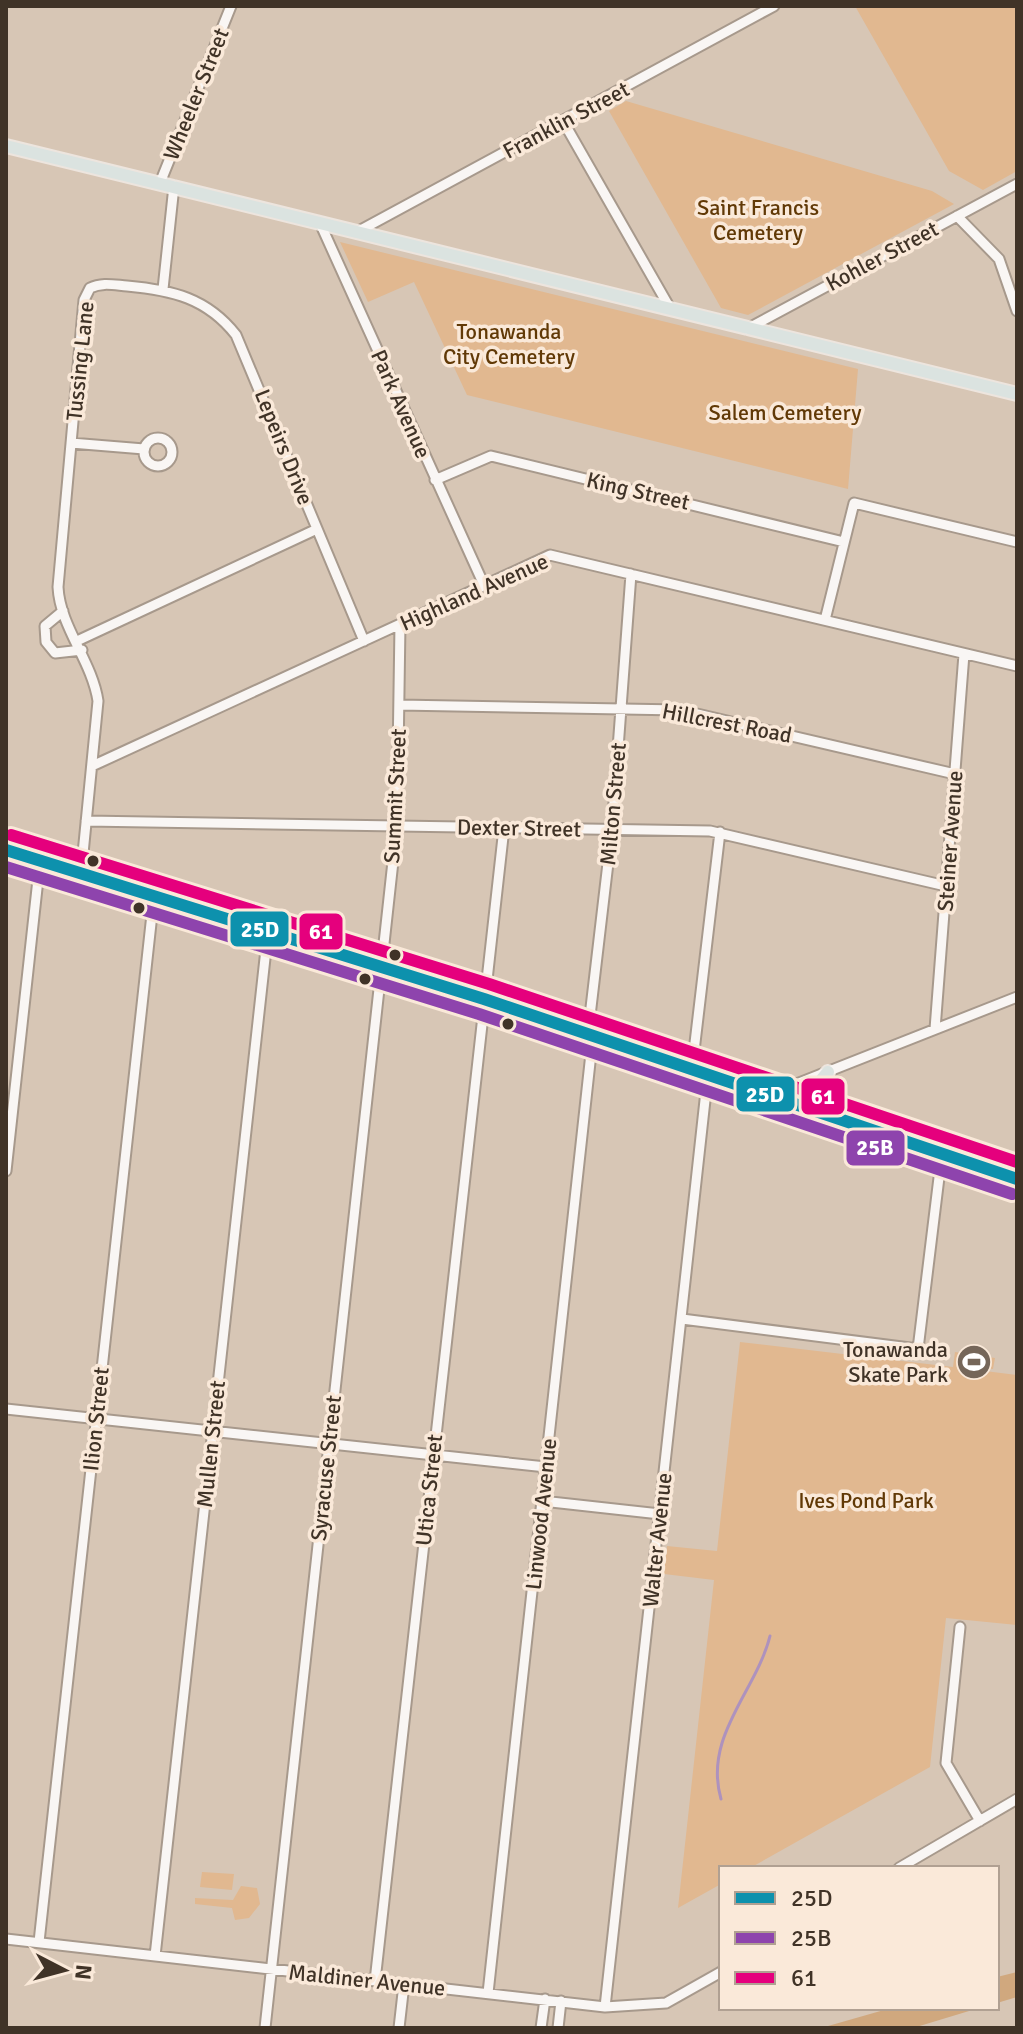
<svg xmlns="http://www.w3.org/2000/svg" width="1023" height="2034" font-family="Signika,sans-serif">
<rect width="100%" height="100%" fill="#d7c6b5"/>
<path fill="#e1b890" d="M855,6H1017V171L983,190L949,171Z
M626,101L932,191L954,204L748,315L721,308L609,111Z
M340,242L858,369L848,489L467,395L414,282L368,302Z
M740,1342L953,1367L955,1352L995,1358L993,1369L978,1367L977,1370L1017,1375V1625L946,1618L930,1767L750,1868H721V1884L678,1908L714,1580L664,1574L667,1546L717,1551Z
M202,1872L234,1874L232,1890L200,1887Z
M241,1886L257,1888L260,1904L249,1918L235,1920L232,1908L195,1904V1898L233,1900Z"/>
<path fill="#d0a87e" d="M1017,1972V1997L997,2003V1977Z
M891,2008H979L913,2028H821Z"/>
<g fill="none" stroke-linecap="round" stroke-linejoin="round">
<path stroke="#ae92bd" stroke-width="3" d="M721,1799C703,1736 756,1692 770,1636"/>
<g stroke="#a7998c" stroke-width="13">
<path id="minor" d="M563,121L671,310
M160,183L231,6
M957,216L999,259L1017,311
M320,223L484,585
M357,232L774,6
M163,289L174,186
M747,329L1017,184
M144 452a14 14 0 1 1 28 0a14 14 0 1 1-28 0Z
M71,443L144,449
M435,480L491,456L844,542
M63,611L45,626L46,642L55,653L82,650
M825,620L854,503L1017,542
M77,641L317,529
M399,705L680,710L955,774
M92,766L550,555L1017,666
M86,821L710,831L946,886
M81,874L98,701C92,661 60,627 58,587L84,300L90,288C102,282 114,285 127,286C172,290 207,298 236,335L364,641
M935,1029L964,654
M588,1033L612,829L631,574
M692,1068L720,832
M771,1094L1017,997
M6,1171L40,861
M682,1319L918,1349L942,1153
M6,1409L546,1467
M542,1501L660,1514
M960,1627L946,1763L980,1821
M899,1868L1017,1799
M6,1939L605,2007L666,2003L721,1972
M39,1942L154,896
M155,1956L268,931
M375,1981L504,828
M488,1993L593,1035
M605,2007L708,1073
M265,2028L397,825L400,624
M399,2028L404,1984
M541,2028L545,1999
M558,2028L561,2001"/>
</g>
<g stroke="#ede5de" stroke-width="16">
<path id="major" d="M6,146L1017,394
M6,850L484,999L1017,1179
M816,1110V1086L828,1072"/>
</g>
<use href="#minor" stroke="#f9f6f4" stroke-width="9"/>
<use href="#major" stroke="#dbe3e0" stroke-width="12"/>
<g stroke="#fae9d9" stroke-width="18">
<path id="bus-1" d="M6,850L484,999L1017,1179"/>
</g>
<g stroke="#fae9d9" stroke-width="18">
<path id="bus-2" d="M6,867L479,1014L1012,1194"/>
</g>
<g stroke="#fae9d9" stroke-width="18">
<path id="bus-3" d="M11,835L489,984L1017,1162"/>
</g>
<use href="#bus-1" stroke="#0d91ad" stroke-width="12"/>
<use href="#bus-2" stroke="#8e44ad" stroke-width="12"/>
<use href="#bus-3" stroke="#e5007d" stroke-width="12"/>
</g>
<defs>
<g id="stadium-disc" transform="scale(1.8)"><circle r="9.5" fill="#756659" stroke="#fae9d9"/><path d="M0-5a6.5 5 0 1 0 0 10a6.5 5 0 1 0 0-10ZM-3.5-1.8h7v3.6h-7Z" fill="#fff"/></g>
</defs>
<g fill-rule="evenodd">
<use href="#stadium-disc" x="974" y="1362"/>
</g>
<g fill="#403327" stroke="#fae9d9" stroke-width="3">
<circle cx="93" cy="861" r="7"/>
<circle cx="139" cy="908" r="7"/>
<circle cx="395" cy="955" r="7"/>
<circle cx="365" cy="979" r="7"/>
<circle cx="508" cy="1024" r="7"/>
</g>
<g text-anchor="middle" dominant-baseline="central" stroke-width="7" stroke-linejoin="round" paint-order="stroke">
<g font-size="22" fill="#403327" stroke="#fae9d9">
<text transform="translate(196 94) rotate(-68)">Wheeler Street</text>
<text transform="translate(566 120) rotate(-28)">Franklin Street</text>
<text transform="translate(882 256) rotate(-28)">Kohler Street</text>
<text transform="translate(80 361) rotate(-84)">Tussing Lane</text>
<text transform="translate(401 404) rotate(66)">Park Avenue</text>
<text transform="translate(284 447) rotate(68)">Lepeirs Drive</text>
<text transform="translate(638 491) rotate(13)">King Street</text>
<text transform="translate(474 592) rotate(-24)">Highland Avenue</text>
<text transform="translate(727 723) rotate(11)">Hillcrest Road</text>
<text transform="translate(395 796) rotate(-87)">Summit Street</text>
<text transform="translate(613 804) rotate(-85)">Milton Street</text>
<text transform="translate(519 828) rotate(1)">Dexter Street</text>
<text transform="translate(950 841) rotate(-86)">Steiner Avenue</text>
<text transform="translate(96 1419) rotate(-84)">Ilion Street</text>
<text transform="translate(211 1444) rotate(-84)">Mullen Street</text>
<text transform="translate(326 1468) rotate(-84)">Syracuse Street</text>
<text transform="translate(429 1490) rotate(-84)">Utica Street</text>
<text transform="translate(541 1514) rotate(-84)">Linwood Avenue</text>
<text transform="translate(657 1540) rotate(-84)">Walter Avenue</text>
<text transform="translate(367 1980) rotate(6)">Maldiner Avenue</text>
</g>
<g font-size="22" fill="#613906" stroke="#fae9d9">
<text x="758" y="207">Saint Francis<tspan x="758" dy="25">Cemetery</tspan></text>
<text x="509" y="331">Tonawanda<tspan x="509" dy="25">City Cemetery</tspan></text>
<text x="785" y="412">Salem Cemetery</text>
<text x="866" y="1500">Ives Pond Park</text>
</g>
<g font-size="22" fill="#403327" stroke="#fae9d9" text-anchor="end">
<text x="948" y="1349">Tonawanda<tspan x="948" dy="25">Skate Park</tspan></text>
</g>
</g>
<g stroke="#fae9d9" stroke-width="3">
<rect x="229" y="910" width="61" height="38" rx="8" fill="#0d91ad"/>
<rect x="298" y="912" width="46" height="39" rx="8" fill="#e5007d"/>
<rect x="735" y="1075" width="61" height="38" rx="8" fill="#0d91ad"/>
<rect x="800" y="1077" width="46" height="39" rx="8" fill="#e5007d"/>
<rect x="845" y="1129" width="61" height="38" rx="8" fill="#8e44ad"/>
</g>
<g font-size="22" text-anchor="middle" font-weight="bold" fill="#fff">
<text x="260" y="937">25D</text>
<text x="321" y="939">61</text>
<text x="765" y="1102">25D</text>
<text x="823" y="1104">61</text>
<text x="875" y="1155">25B</text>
</g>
<rect width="1023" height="2034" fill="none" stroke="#403327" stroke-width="16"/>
<rect x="719" y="1866" width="280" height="144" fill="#fae9d9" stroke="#b0a092" stroke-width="2"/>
<rect x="735" y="1892" width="40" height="12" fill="#0d91ad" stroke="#b0a092" stroke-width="2"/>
<text x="791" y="1906" font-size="24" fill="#403327">25D</text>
<rect x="735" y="1932" width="40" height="12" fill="#8e44ad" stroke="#b0a092" stroke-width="2"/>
<text x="791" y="1946" font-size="24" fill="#403327">25B</text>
<rect x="735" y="1972" width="40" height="12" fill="#e5007d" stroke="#b0a092" stroke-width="2"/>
<text x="791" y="1986" font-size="24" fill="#403327">61</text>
<g transform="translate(64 1970) rotate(96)" stroke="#fae9d9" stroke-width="6" paint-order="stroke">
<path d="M0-6L14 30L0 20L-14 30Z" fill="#403327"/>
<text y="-12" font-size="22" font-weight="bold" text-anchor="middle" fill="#403327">N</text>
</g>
</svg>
